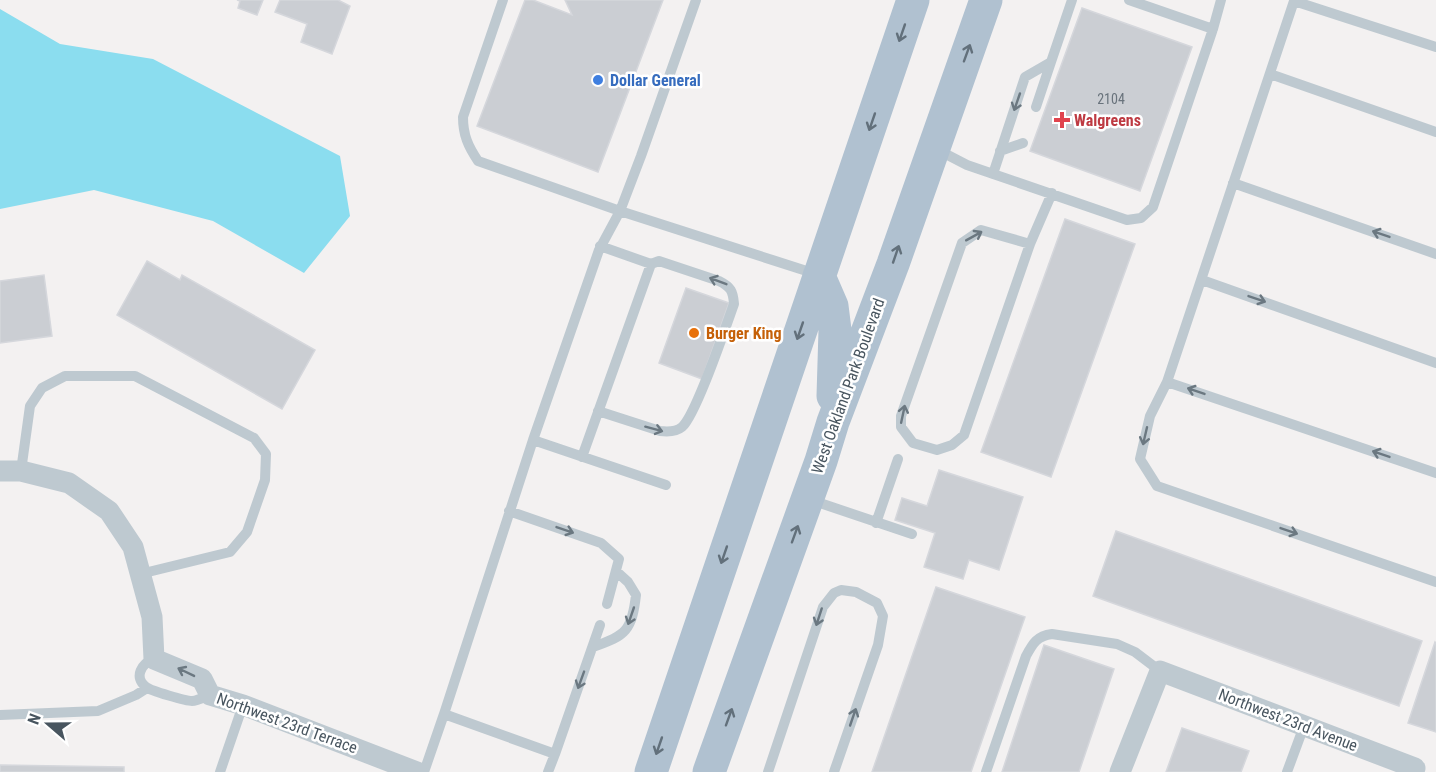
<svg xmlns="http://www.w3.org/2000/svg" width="1436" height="772" font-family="'Roboto Condensed',sans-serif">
<rect width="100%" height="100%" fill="#f3f1f1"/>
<path fill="#8bddef" d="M0,9L60,44L153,59L340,156L350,216L304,273L213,221L94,190L0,209Z"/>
<path fill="#cbced3" stroke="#d5d7dc" stroke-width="1.5" d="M237,0H263L257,15L238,8L240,1Z
M280,0H338L350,6L332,54L301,42L307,24L275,12Z
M525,0H533L572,15L565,0H663L598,172L477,126Z
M1082,8L1192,47L1140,191L1030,151Z
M1065,219L1135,244L1051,477L981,452Z
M147,261L180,280L182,275L315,350L282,409L117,315Z
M44,275L52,336L0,343V281Z
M686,288L729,303L702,379L659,363Z
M939,470L1023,497L999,570L969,560L963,579L924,567L935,533L895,520L902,498L927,506Z
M1116,531L1422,641L1399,706L1093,596Z
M936,587L1025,617L971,772H872Z
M1435,642L1436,643V732L1408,723Z
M1044,645L1114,669L1079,772H1002Z
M1182,728L1249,751L1241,772H1166Z
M0,765L124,767V772H0Z"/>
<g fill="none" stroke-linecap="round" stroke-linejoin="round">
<path stroke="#bec9d0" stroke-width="10" d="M503,0L463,117C463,135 468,146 478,161L620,211L816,274
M1129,0L1213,29
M1436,47L1294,1L1167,382L1150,416L1140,459L1157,486L1436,582
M1270,74L1436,132
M1036,107L1051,62
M938,150L967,165L1127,220L1141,218L1153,207L1213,29L1221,0
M1000,151L1023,143
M993,174L1025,77L1051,62L1072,0
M1233,183L1436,254
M1030,244L981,230L962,243L901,416V427L913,443L937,450L952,445L964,435L1030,244L1052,193
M1202,280L1436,363
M1167,382L1436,473
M598,411L660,431C668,432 676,432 682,427C696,415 726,326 734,304C733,291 731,287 719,281L659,261L651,264L600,246
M533,440L444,714L555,754L548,772
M582,457L651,264
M21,471L30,406L42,388L65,376H135L254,438L266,454L265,480L247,532L230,552L140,574
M666,485L533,440L599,250L620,211L641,156L696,0
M811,500L912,534
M509,511L601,543L619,559L607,604
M876,523L898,459
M593,647C626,636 632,630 636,595L628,582L617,572
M154,659C142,663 133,677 146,687C151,691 186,701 192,701C197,701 205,697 210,695
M0,715L98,711L136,695L147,688
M555,754L600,625
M220,772L243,705
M424,772L444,714
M768,772L823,607L834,593L841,590L856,592L877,603L883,616L878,645L834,772
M986,772L1026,656C1033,643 1037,636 1052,634L1117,644L1135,652L1160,671
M1287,772L1304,726"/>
<path stroke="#bec9d0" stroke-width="21" d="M0,471H21L69,483L109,511L133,547L152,617L154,659L202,679L210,695L243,705L417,772
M1120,772L1160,671L1415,768L1413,772"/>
<path stroke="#b0c1d0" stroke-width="33" d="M819,276L832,306L835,330L833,396
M651,772L913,0
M709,772L821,461L833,422L893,264L986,0"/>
</g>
<defs><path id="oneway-shaft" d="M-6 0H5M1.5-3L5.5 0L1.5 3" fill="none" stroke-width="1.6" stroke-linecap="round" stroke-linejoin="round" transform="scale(1.5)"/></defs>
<g stroke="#62707b">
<use href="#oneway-shaft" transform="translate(902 33) rotate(109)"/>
<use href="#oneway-shaft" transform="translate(967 53) rotate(-70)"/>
<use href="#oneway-shaft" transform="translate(872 122) rotate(109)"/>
<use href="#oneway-shaft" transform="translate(896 254) rotate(-71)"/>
<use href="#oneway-shaft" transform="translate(800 331) rotate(109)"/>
<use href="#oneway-shaft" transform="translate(795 534) rotate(-70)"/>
<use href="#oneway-shaft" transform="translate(724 555) rotate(109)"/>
<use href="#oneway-shaft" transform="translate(729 717) rotate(-70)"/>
<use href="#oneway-shaft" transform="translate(659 746) rotate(109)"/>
</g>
<g stroke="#6b7881">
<use href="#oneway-shaft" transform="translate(1017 102) rotate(109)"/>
<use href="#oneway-shaft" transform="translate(1381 234) rotate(-161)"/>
<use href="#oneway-shaft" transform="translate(974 236) rotate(-29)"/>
<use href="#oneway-shaft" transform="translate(718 281) rotate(-159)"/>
<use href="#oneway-shaft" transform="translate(1257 299) rotate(19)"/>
<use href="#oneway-shaft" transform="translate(1196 391) rotate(-161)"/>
<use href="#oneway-shaft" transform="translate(903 414) rotate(-78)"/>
<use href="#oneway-shaft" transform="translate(654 429) rotate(15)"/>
<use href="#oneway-shaft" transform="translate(1145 436) rotate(103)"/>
<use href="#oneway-shaft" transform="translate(1381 454) rotate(-161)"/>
<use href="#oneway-shaft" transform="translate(565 530) rotate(19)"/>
<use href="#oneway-shaft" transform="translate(1289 531) rotate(19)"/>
<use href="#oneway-shaft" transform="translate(631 616) rotate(109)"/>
<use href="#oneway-shaft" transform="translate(819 617) rotate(108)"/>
<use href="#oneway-shaft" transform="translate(186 672) rotate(-154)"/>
<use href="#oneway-shaft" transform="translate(581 680) rotate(110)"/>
<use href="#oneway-shaft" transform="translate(853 717) rotate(-71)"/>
</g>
<circle fill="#3f7fe0" stroke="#fff" stroke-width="2" cx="598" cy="80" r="6"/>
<path fill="#e0444e" stroke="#fff" stroke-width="2" d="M1059 111h6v6h6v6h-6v6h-6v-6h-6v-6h6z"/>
<circle fill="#e8710a" stroke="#fff" stroke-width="2" cx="694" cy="333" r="6"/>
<g text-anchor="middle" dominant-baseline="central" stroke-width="5" stroke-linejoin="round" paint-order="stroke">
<g font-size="14" fill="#69737c">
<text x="1111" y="99">2104</text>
</g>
<g font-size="16" font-weight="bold" fill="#366cbe" stroke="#fff" text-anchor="start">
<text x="610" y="80">Dollar General</text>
</g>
<g font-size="16" font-weight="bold" fill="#be3a42" stroke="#fff" text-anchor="start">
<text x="1074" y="120">Walgreens</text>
</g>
<g font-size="16" font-weight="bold" fill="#c56008" stroke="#fff" text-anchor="start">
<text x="706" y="333">Burger King</text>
</g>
<g font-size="16" fill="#48555f" stroke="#fff">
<text transform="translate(848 386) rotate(-70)">West Oakland Park Boulevard</text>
<text transform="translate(1288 720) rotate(21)">Northwest 23rd Avenue</text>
<text transform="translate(287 723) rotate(20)">Northwest 23rd Terrace</text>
</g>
</g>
<g transform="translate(48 724) rotate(290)" stroke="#ffffff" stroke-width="4.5" paint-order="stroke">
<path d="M0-4.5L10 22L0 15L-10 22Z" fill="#48555f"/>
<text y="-9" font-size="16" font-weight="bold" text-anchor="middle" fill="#48555f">N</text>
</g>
</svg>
